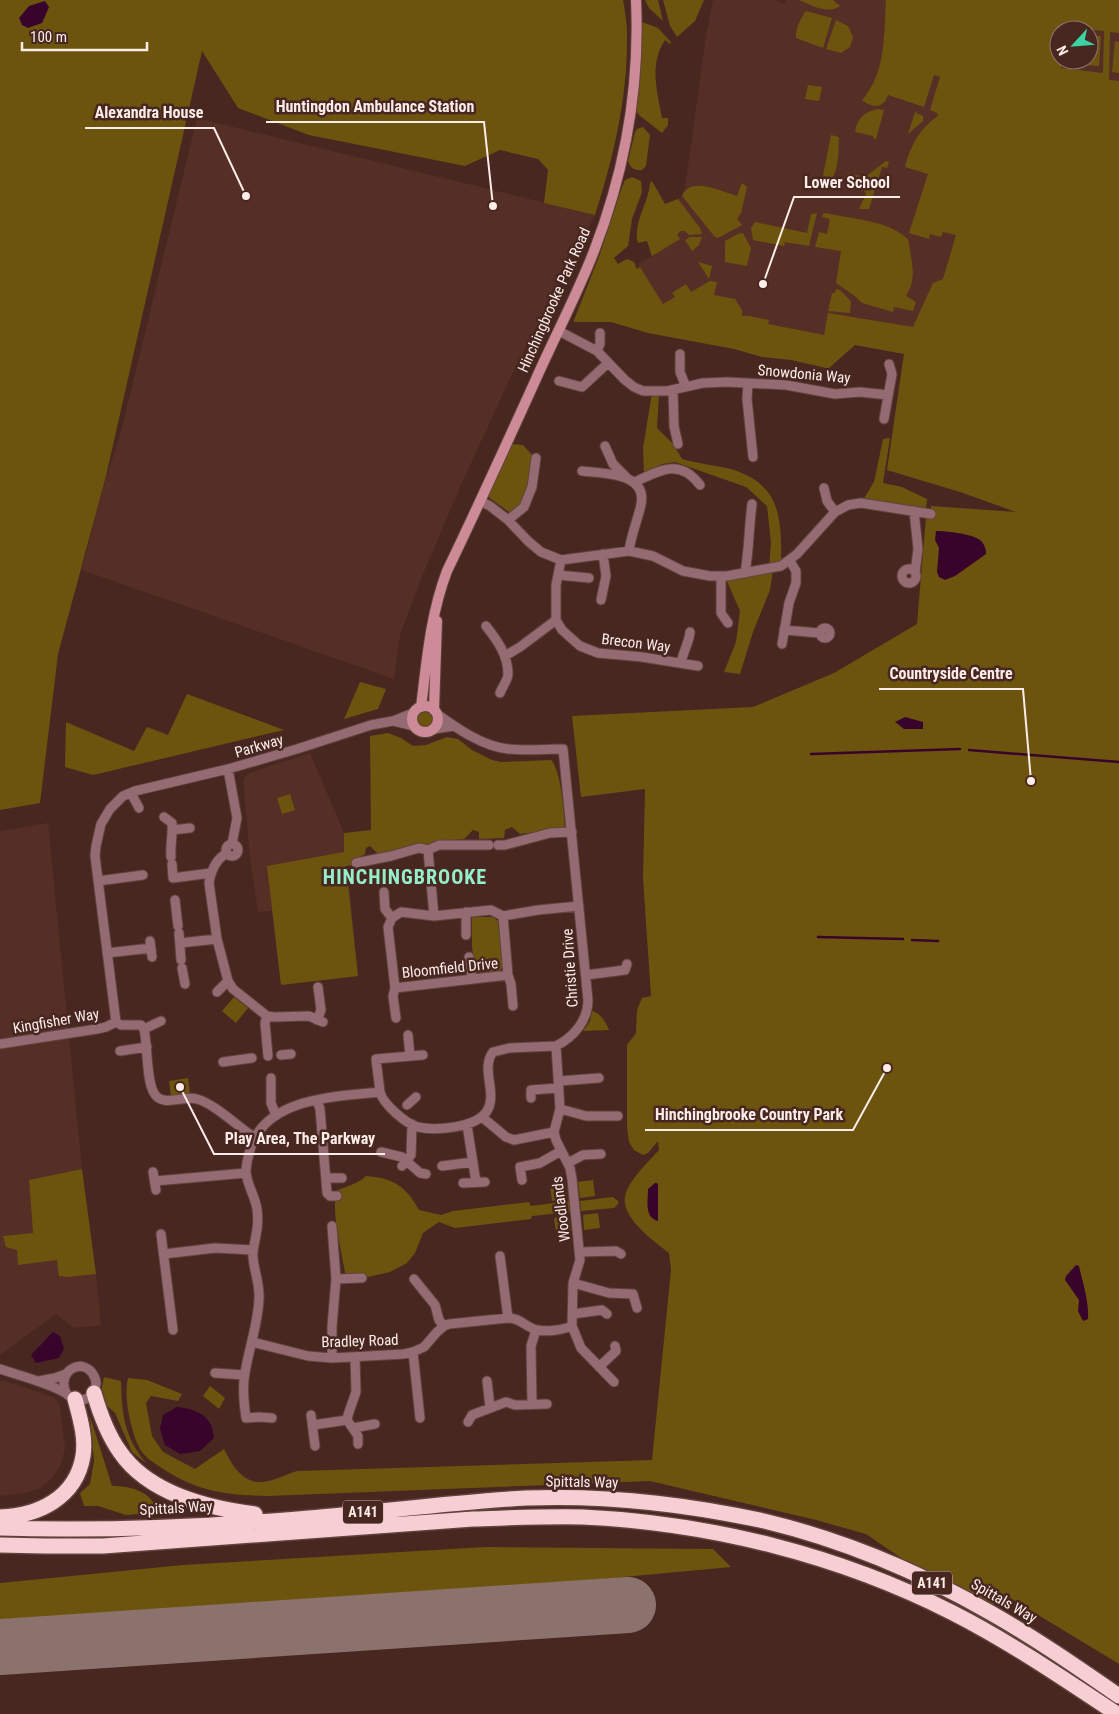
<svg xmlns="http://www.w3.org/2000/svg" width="1119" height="1714" font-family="'Roboto Condensed',sans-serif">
<rect width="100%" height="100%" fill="#472720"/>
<path fill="#552f26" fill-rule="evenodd" d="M713,0H774L785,4L787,0H1119V418L1019,512L960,492L887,470L904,354L667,310L638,264L652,256L650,253L665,205L681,197L685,188L706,36ZM1059,30H1089V60H1059Z
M197,118L595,215L511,376L461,485L421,579L400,635L394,679L82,570L103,488L121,432Z
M310,753L344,833L358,976L281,985L272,911L258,912L250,857L243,779L249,773Z
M48,823L82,1169L29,1180L33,1233L3,1236L57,1260L69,1277L96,1274L101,1325L74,1328L56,1314L0,1355V831Z
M2,1380L53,1397L58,1402L60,1407L65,1449L60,1466L51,1479L39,1489L23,1493L0,1496V1381Z"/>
<path fill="#6d540e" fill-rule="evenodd" d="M0,0H623C625,11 627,23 627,34C628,96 614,156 595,215L544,203L548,170L538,159L500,150L465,166L309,135L238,108L202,51L106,476L58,654L40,803L0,810Z
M645,0H658L663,21L649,8Z
M663,0H704L695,21L677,37L670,26Z
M799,0H833L840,6C828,15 811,5 799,0Z
M886,0H1119V33L1110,32L1109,80L1119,81V1664L1007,1596L992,1605L920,1571L866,1534L816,1520L650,1481L268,1496C226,1495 199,1492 163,1469C156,1464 147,1459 142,1452C135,1442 133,1431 130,1420C127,1407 125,1391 128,1378L147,1380L182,1394L178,1401L151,1396L146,1403L152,1436L163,1452L195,1469L224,1449C232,1465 243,1484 263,1482C274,1481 287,1474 297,1471L652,1460L671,1270L669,1253C655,1242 621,1218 625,1197C627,1182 649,1161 659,1150L658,1141L648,1153L643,1155L634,1150L629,1142L627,1127V1045L636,1033L637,1010L642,998L651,996L643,878L645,789L581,797L572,716L753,707L834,673L917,624L926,517L930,518L931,506L1016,512L960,492L887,470L904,354L855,345L829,368H826L791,360L762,357L734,349L648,333L611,322H574V320L600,254L622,187L625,180L632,177L641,181L642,192L632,219L628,246L614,258L618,264L627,259L634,262L637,269L640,267L663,304L675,297L672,293L686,284L691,292L710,281L717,282L714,295L735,299L742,310V316H749L769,320L768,324L824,335L828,313L913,327L933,283L943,279L956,235L943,232L941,237L930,234L929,239L909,233L928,174L905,167C910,146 920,128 938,116L937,113L930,110L940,77L934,75L924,107L888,95C884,108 873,109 862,100C886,74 884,33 886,0ZM1067,27L1104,31L1103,73L1061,68L1062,60H1059V30H1066Z
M806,11L832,18L823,48L796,38C795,30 801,17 806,11Z
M836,20L848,26L853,37L850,47L841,53L826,49Z
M642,22L658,28L671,42L670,44L665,40C649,64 657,91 662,118H668V125L662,133L639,115L636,110Z
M1089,35L1101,36L1099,66L1085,65V60H1089Z
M1115,41L1119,42V73L1112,72Z
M808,85L822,87L819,101L805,99Z
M879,109L884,110L876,139L873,138V136L855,132C857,118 865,111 879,109Z
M915,112L923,116V121L908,134Z
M643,127L650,135L646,166L642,170C635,171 630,168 628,161L635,132L637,129Z
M831,135L839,137C838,152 840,183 821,186Z
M886,161L889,162L887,168L882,167L869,209H859L866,194L857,181L842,180L848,173L865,177Z
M652,181L665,204L678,199L700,228L702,234L689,235L685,231H680L677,235L680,239L652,256L647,241L638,243C632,224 649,202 650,183Z
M742,183L747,187L741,213L737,219L742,225L718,238L714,236L682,196C690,175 723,192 737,196Z
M817,213L809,246L785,242L784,246L753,240L751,228L755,222L807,233L811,214Z
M826,213C854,220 885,219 908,239C911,260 918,277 906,296L916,302L913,311L894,307L893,312L862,303L856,297L836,283L841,251L815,247L819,232L827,234L830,219L822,217L823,214Z
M743,233L751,248L747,266L725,262V241L738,234Z
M690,237H702L699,245L692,251L685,240Z
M698,262L712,266L709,279Z
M836,289L840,290L851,301L850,313L828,311L832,293H835Z
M652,393H659L657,428L674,445L682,459C696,463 713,465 727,468C780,482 782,516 781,564L769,568L771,543L767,506L746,487L675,462L662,464L644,475L643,448Z
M890,438L883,483L902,487L927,499L926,510L863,500L874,482L883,439Z
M512,444L523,445L534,457L525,503L513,515L487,496Z
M773,570L770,590L753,632L740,674L724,672L736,642L740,611L726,579Z
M360,682L386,689L378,709L344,719Z
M187,694L284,730L93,775L65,767L66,722L134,751L147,727L168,735Z
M417 720a8 8 0 1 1 16 0a8 8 0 1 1-16 0Z
M388,733L401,738L413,746L426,745L447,737L458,739L472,750L492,760L501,762L551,760C561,769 564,813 565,828L520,834L512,827L505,830L504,838L479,839V832L473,830L464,839L437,841L427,845L418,843L384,853H377L370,846L366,848L365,854L355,860L354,865L346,866L358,976L281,985L267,866L344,852V833L371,830L370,736Z
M290,794L295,810L282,814L277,798Z
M472,917H493L498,921L503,967L498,972L476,974L472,947Z
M234,997L248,1008L236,1023L222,1011Z
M592,1011C600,1013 606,1022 609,1030L583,1031L590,1021Z
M188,1078L190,1094L171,1096L169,1081Z
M82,1169L96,1274L69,1277L59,1276L57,1260L18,1265L17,1250L6,1247L3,1236L33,1233L29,1180Z
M366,1176C393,1178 406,1186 419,1210L441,1215L453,1211L529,1202L531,1206L569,1201L570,1212L532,1216L531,1219L455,1228L439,1222L423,1233L415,1253L407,1263L390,1272L368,1277L363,1273H345C341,1247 332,1218 336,1191C346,1186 358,1184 366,1176Z
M593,1180L595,1196L580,1198L578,1182Z
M565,1183L567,1199L552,1201L550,1185Z
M613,1197L618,1201V1204L614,1208L581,1211L580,1201Z
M598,1213L600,1228L584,1230L583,1215Z
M569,1216L571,1231L556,1233L554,1218Z
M104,1377L121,1381C122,1415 124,1437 147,1464L132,1452L115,1413L104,1403L101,1393Z
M210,1386L225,1398L219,1409L203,1396Z
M90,1416L112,1486C129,1486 148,1490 156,1507L152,1513L126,1515L98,1506H84L80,1493L90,1484L94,1461Z
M485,1547L713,1549L731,1567L180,1618L0,1623V1583L183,1565Z"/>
<path fill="#38042b" d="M45,1L49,7L42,23L28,28L22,25L19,18L29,6Z
M936,531C946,531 973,534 980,540C984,543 986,549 986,554L955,576L945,580L939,577L937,572L939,548L935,540Z
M905,717L923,722V729H904L895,722Z
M655,1183H657L658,1185V1221C644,1217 648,1201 648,1189Z
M1076,1265L1079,1266C1083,1284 1089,1301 1088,1319L1083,1321L1078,1311L1079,1300L1065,1280L1066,1276Z
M53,1332L60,1336L64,1349L59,1358L36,1363L31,1355Z
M177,1407C197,1409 213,1416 214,1438L200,1451L180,1454L165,1445L160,1429L163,1415Z"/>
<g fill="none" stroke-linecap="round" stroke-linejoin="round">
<path stroke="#38042b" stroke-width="2.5" d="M969,750L1119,762
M811,754L960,749
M818,937L903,939
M912,940L938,941"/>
<path stroke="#8c726c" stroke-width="56" d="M0,1647L628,1605"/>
<g stroke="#60433c" stroke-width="11">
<path id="street" d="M559,331L597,351L625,380L634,387L643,391H667L703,383L727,382L786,385L835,394L860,392L888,395
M597,351L600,344V333
M680,354V372L686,387
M559,381L582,387L608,363
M748,384L747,399L753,457
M673,390L674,426L678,444
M884,419L892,374L889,364
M605,446L613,464L626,477
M582,471C605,474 651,472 640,509C636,524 631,536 629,551
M635,482C660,470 680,458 700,485
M824,488L827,501L835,512
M480,501L490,506L508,520L528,541L541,552L561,560L629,551L653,556L683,571L710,576H727L781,566L797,554L835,512L848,505L861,503L931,514
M914,511L918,549L915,572
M508,520L524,507L532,487L536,458
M561,560L556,585V620L562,630L580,646L598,653L642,657L698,666
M902 576a7 7 0 1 1 14 0a7 7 0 1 1-14 0Z
M745,573C749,550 749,527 752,504
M558,575L589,578
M721,576V613L728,623
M601,600L606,576L603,554
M486,626C497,640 508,655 508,674C508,680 502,687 500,693
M820 633a5 5 0 1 1 10 0a5 5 0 1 1-10 0Z
M784,630L819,633
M782,644L789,603L796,583V571L790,561
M505,656L520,647L556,620
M681,663C683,652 689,643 690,632
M393,721L414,726
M434,729L454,726
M228,769L237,818L232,844
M131,793L139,808
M164,817L172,823C173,835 170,845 171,857
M172,830L190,828
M226 850a6 6 0 1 1 12 0a6 6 0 1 1-12 0Z
M498,845H505L550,833L572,832
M428,850L434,916
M227,853C216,859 211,871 209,883L217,939L228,981
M356,863L391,856L419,848L428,850L439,845H489
M172,864L173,878L211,873
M98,881L143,875
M384,892L385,909L392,918
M175,900L178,926
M466,912V935
M503,916L508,975L395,988L388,927L392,918L401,912L434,916L491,910L503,916L538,910L579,906
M179,933L181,960
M150,941L152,957
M180,943L217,939
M107,953L151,948
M469,957L472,979
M182,968L185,984
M508,975L511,984L513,1006
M586,975L625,970L627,964
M395,988L393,996L396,1018
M217,992L228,981L233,989L267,1016L274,1017L309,1016L323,1022
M267,1016L265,1023L268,1056
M317,1020L321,1010L318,987
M144,1029L161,1021
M408,1035L410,1056
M0,1044L97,1029L106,1027L116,1022
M556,1046L560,1109L554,1132L556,1140L570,1168L572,1179L580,1260L573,1283L572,1326L581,1348L614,1382
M120,1051L147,1047
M281,1055L291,1054
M223,1062L252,1058
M271,1078V1103L276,1115
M559,1081L599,1078
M380,1092L376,1059L423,1055
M531,1098V1090L559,1088
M317,1100L320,1109L327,1193L330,1196H337
M407,1105L416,1097
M560,1109L586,1116H618
M482,1117L506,1137L514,1140L554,1132
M467,1125L476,1182
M254,1137C238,1127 215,1104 197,1099C184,1095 162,1108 154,1093C146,1080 148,1046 144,1029L141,1025H121L116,1022L95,856L96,846L101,824L110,809L123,796L135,791L228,769L297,749L371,725L393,721L413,713
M381,1152L402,1157L420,1173L426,1174
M568,1163L583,1155L601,1154
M402,1166L411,1155L412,1124
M442,1166L473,1162
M153,1172L156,1190
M326,1178H342
M522,1180L520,1167L540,1163L561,1151
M155,1181L246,1173
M463,1183L485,1182
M332,1226L336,1279L332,1326V1358
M161,1234L173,1330
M580,1252L616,1251L621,1254
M164,1254L215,1248L253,1250
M500,1256L508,1318
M336,1279L362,1278
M414,1279L435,1305L439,1320L444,1326
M573,1283L609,1293L633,1294L637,1308
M573,1314L602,1310L607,1314
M252,1342L308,1356L332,1358L404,1354L413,1352L424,1347L437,1332L444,1326L449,1324L508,1318C521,1318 525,1327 537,1330C547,1332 563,1330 572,1326
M413,1352L420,1418
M355,1357L356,1392L348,1415L347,1420L358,1436V1444
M599,1367L616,1351L615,1346
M0,1369C21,1376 42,1381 62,1391C68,1394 72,1400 79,1400C91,1401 100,1387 94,1376C84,1356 56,1370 66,1393
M215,1373L244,1375
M39,1381L55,1378L66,1374
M487,1381L490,1407
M532,1404L531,1346L536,1330
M311,1415L315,1446
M272,1418L259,1417L246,1418C244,1404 242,1387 245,1373C249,1348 258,1324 259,1299C260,1284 254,1271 253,1257C252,1250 255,1243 256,1235C258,1227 258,1217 257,1209C255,1196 247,1185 246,1172C246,1165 248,1157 250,1150C265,1097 335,1097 380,1092C383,1104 406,1124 418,1127C436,1131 476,1128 487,1111C498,1093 480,1069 493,1052L509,1048L556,1046C574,1037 588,1020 588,1000L563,749C545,749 526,751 508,749C482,746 458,729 437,714
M468,1422L472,1415L506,1402L515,1405L547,1404
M313,1425L347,1420
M353,1428L375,1424"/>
</g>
<g stroke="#60433c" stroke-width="12">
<path id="secondary" d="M412 719a13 13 0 1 1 26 0a13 13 0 1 1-26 0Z
M421,707C427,660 430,616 447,571C478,507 507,443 536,379C555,336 577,295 594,251C625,171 640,86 636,0
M434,710L437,621"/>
</g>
<g stroke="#60433c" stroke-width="18">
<path id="highway" d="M94,1393C100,1414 107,1434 120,1452C149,1494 207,1508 255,1514
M0,1517C38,1516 76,1498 83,1456C86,1437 80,1418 75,1399
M0,1528C99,1531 200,1527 298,1519C374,1513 450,1502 526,1498C605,1495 686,1504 764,1521C843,1540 921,1573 991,1613C1035,1638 1077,1667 1119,1696
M0,1545L45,1546H103L473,1519C509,1518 546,1516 583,1517C710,1523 839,1555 953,1613C1010,1642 1064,1679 1117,1714"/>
</g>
<use href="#street" stroke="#946b72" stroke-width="9"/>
<use href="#secondary" stroke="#cc8b97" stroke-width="10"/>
<use href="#highway" stroke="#f8ced5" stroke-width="15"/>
</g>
<g text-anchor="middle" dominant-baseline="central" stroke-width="5" stroke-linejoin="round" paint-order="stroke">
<g fill="#472720" stroke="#c6b1ac" stroke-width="1">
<rect x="343" y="1500.5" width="40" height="23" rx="4"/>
<rect x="912" y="1571.5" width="40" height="23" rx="4"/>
</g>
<g font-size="14" font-weight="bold" fill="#fdece8">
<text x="363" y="1512">A141</text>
<text x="932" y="1583">A141</text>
</g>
<g font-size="15" fill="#fdece8" stroke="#472720">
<text transform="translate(554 300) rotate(-66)">Hinchingbrooke Park Road</text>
<text transform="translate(804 374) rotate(5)">Snowdonia Way</text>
<text transform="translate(636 643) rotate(7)">Brecon Way</text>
<text transform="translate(259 746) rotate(-16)">Parkway</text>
<text transform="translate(450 968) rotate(-6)">Bloomfield Drive</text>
<text transform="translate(570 968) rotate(-94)">Christie Drive</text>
<text transform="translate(56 1021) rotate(-10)">Kingfisher Way</text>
<text transform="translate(561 1209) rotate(-97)">Woodlands</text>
<text transform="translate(360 1341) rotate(-2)">Bradley Road</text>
<text transform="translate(582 1482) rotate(1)">Spittals Way</text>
<text transform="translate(176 1508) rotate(-3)">Spittals Way</text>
<text transform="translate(1004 1601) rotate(30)">Spittals Way</text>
</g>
<g font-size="20" font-weight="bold" letter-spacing="1" fill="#95efcb" stroke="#472720">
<text x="405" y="877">HINCHINGBROOKE</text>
</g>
</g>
<path fill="none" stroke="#fdece8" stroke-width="2" d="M493 206L484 122H266M246 196L214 128H85M763 284L794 197H900M1031 781L1023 689H879M887 1068L853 1130H645M180 1087L214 1154H385"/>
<g fill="#fdece8" stroke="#472720" stroke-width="2">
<circle cx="493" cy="206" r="5"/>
<circle cx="246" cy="196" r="5"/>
<circle cx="763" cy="284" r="5"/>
<circle cx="1031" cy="781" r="5"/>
<circle cx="887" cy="1068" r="5"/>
<circle cx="180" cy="1087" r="5"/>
</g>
<g font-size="16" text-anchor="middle" font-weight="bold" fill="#fdece8" stroke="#472720" stroke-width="5" stroke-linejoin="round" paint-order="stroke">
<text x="375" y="112">Huntingdon Ambulance Station</text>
<text x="149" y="118">Alexandra House</text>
<text x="847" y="188">Lower School</text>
<text x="951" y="679">Countryside Centre</text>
<text x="749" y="1120">Hinchingbrooke Country Park</text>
<text x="300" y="1144">Play Area, The Parkway</text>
</g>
<g transform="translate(1074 45) rotate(244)"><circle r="24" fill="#472720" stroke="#907670"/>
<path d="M0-4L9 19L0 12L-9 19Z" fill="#3cd4a4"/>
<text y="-8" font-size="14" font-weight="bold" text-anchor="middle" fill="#fdece8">N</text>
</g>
<path d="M22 42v8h125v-8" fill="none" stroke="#fdece8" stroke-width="2.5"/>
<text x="30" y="42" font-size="15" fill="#fdece8" stroke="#472720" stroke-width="4" paint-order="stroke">100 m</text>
</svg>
